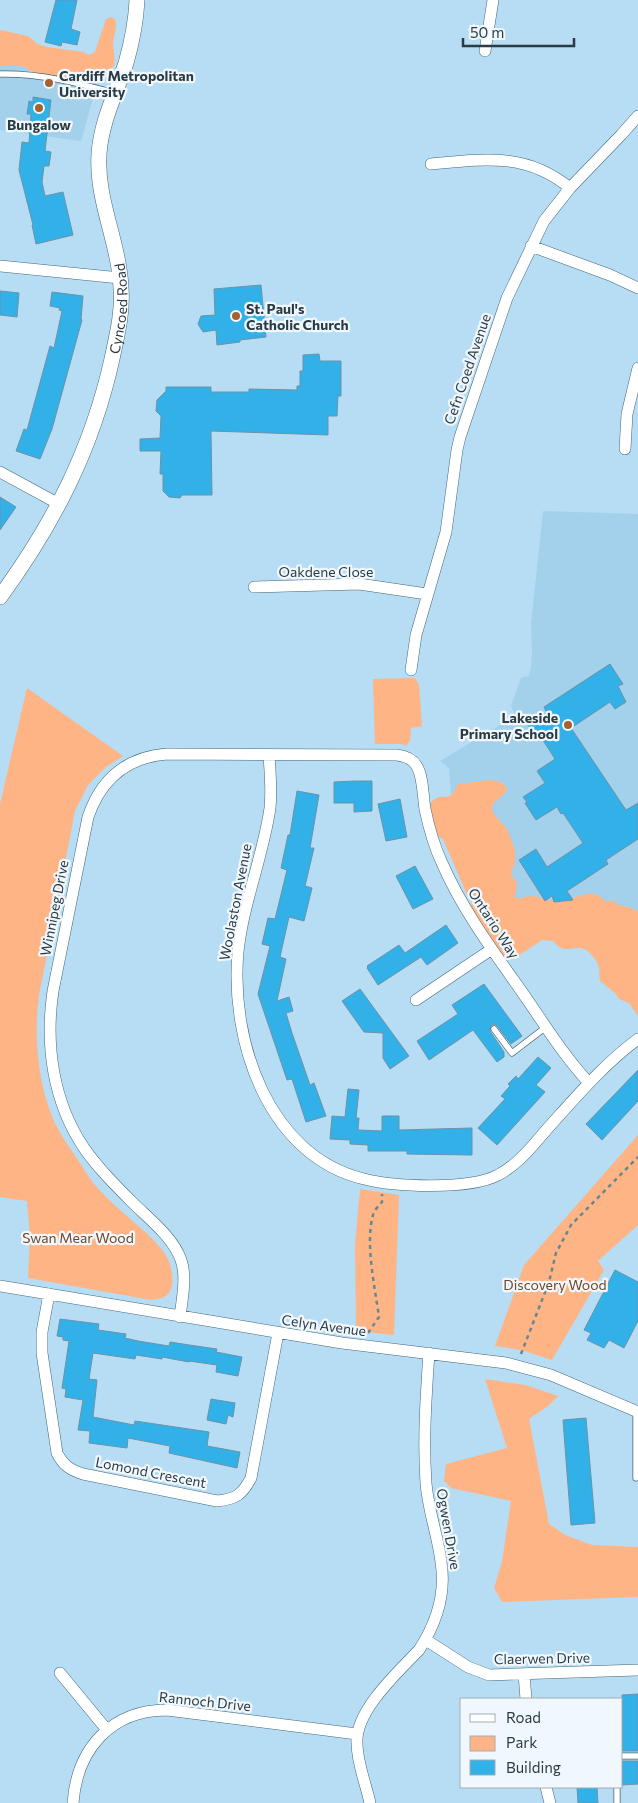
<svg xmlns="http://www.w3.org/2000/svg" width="638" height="1803" font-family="Commissioner,sans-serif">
<rect width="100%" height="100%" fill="#b6ddf3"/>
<path fill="#a3d1eb" d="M0,40L103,71L94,95L81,141L0,130Z
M543,511L638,514V914L537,939L451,795L449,768L440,761L515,716L511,706L521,678L529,676L531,667L532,652L531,624Z"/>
<path fill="#feb485" d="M111,17L115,19C118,28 113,36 113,45C114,53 115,58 114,66L99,76L90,79L51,83L43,81L25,67L14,65L0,66V30L28,36L37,44L47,47L83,52L89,55L95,52L106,19Z
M415,678L419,685L422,726L411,728L410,741L406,746L402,744H375L373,679Z
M27,688L123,756L106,767L88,785L75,811L39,995C34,1034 37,1074 50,1111C56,1129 68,1145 78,1160C84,1169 89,1178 95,1185C116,1210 144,1227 163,1251C171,1261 177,1283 168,1294C164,1299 156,1299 151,1300L28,1278L30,1237L27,1201L0,1197V804Z
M491,780L500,782L506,786L507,791L492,805L493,813L507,829L515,850V861L511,875L517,882L515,898C522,899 526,896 533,896C541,897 547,902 555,900L557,903C569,901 586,890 597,895C601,896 603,900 607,902L612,900L619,906L622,905L638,911V1016L629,1003L619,999L615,993L600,981C599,976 600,969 598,965C598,962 595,960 594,958C579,936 568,960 553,941L542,940L512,960C496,956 480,924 470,910L472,902L468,897L443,839L435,835L430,804C435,797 440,796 448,797L454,792L458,784Z
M638,1135V1225L598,1261L604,1270L552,1360L521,1350L495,1346L524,1265Z
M360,1189L399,1195L394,1335L356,1331L355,1245Z
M485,1379L525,1385L558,1396L548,1406L529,1419L549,1524L565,1535L592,1545L638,1547V1597L502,1602L494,1588L502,1562L511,1501L451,1488L444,1481L446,1464L507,1448Z"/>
<path fill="#32b0e8" stroke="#6d92a6" d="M56,0H77L71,29L80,32L77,45L62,42L61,46L45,42Z
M33,97L51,100L45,151L51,152L49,166H44L42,182L45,196L63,192L73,235L36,244L32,225H33L19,170L22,142L29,143L31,114H27L29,101L33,102Z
M261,285L266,337L240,340V342L217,345L216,330L203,332L198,324L201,316L215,315L214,289Z
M0,291L19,293L17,317L0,315Z
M52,292L83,296L81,319L82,320L52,429L40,459L16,451L24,429L27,430L50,346L54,348L62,311L59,310L60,308L50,306Z
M319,354L320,361H341V396H338L337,416H328V435L211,431L212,495H182L180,498L169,497L163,491V474H160L161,451H140V439L160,438L161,416L156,411L157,400L166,391V387H211V392H249V389L297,390V386H300V371H303V355Z
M0,497L16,507L0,530Z
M610,664L623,684L618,686L626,702L615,709L610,702L571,728L626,810L638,803V839L606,860L608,864L567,891L573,900L554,902L552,896L545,901L519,860L536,849L547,867L583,843L563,813L561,814L557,807L536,820L525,803L527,802L523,797L545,783L537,771L555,759L541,737L537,739L528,725L547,713L544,707Z
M355,781H372V811L354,812V803H334V782Z
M297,791L319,795L310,848H314L305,886L312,888L304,921L289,917L280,957L286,959L277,1001L289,997L293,1011L286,1013L292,1033L310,1085L314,1083L326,1116L306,1122L292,1079L287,1080L258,994L270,946L262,944L268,918L275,919L287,870L281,868L288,835H290Z
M400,799L407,837L386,841L378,804Z
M415,866L433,899L413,909L396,876Z
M446,925L458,943L427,965L421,957L378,985L367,968L368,967L367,966L399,945L405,953Z
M484,984L522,1036L511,1044L497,1026L494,1024L491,1026L490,1031L504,1052V1057L497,1062L473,1030L429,1060L417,1041L458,1014L452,1005Z
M360,989L409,1056L390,1069L383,1058V1033L364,1032L342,1001Z
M538,1057L551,1068L536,1085L545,1092L497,1145L478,1128L505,1099L501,1096L510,1086L508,1084L516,1076L518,1079Z
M638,1070V1101L602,1140L586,1124Z
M348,1089L359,1090L356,1118H359L358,1130L382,1131V1116H399V1130L472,1128V1155L407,1154V1151H368V1145L350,1144V1140L330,1139L332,1116L345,1117Z
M615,1270L638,1282V1321L624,1348L609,1340L604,1348L587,1340L591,1333L584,1330Z
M60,1319L99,1324L98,1330L126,1334L125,1338L138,1341L169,1346L170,1342L196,1346L217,1349L216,1352L242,1357L238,1376L216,1372L217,1365L189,1361V1362L162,1357V1359L136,1355L135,1359L93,1353L89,1379L97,1380L93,1417L134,1425L135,1421L209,1432L207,1446L240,1452L237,1468L169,1453L170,1446L128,1438L127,1448L89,1443L90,1431L78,1430L83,1400L65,1397L66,1389L62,1388L69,1341L63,1340V1337L57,1336Z
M211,1399L235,1403L233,1417L228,1415L226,1424L207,1420Z
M586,1418L595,1523L571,1525L563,1420Z
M638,1694V1751H622V1695Z
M622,1761H638V1784L622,1785Z
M577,1787H597L598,1803H578Z"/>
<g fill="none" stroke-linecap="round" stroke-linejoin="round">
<g stroke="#43677a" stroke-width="7">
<path id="service" d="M0,74C39,73 78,83 115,93
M494,1029L512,1053L546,1027
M636,1410V1478
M622,1756H638
M617,1787V1803"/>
</g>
<g stroke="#43677a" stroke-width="12">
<path id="minor" d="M485,51L493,0
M431,164C484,159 526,152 570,188
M531,246L610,275L638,288
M0,266L120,278
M625,449L627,414L638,368
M0,472L59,504
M254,587L359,584L427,594
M411,670L416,635L446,532L457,450L460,437L507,298L544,221L570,188L621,135L638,116
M269,755C270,772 272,791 270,808C263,857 243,903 238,952C230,1041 268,1156 364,1179C395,1187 470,1190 498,1175C518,1165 533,1145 548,1128C576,1097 604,1064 638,1039
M416,1000L492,949
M0,1286L342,1343L506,1363L551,1375L638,1412
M49,1294L42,1332V1353L57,1453C63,1465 70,1470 83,1474L217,1501C236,1499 242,1495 251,1478L278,1333
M180,1317C182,1299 187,1277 181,1260C173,1237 149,1219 132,1202C115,1185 98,1168 84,1148C53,1102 45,1045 53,991L88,817C101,779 127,757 167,754L397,755C404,756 412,758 416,765C423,774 423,797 425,809C429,828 434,846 442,863C462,909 493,951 522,992C543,1022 563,1055 589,1083
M426,1640L468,1667L489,1675L638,1670
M60,1673L107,1730
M524,1674L526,1699
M546,1787L550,1803
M73,1803C77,1749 111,1710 167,1710L357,1734
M370,1803C366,1784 357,1763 357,1743C355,1711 398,1672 419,1650C436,1624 446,1593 441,1562C438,1536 428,1510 426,1483C423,1440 426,1396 429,1353"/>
</g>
<g stroke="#43677a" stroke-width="16">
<g id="tertiary">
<path id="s1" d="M0,597C54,523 92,449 112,359C117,335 123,312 121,288C119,242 96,200 99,154C101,122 116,93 126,63C132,42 136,22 137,0"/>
</g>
</g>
<path stroke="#6a8594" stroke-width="2.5" stroke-dasharray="4 4" stroke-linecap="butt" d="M368,1333L379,1317C375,1288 365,1243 373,1215C374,1210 379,1206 382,1202V1194
M521,1354L549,1282L556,1253L571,1225L638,1157"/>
<use href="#service" stroke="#fff" stroke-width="5.5"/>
<use href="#minor" stroke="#fff" stroke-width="11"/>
<use href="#tertiary" stroke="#fff" stroke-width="15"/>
</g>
<g fill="#a56131" stroke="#f1f8fd" stroke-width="2">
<circle cx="49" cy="83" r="5"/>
<circle cx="39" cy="108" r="5"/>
<circle cx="236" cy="316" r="5"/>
<circle cx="568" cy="725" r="5"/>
</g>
<g text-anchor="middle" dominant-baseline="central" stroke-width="4.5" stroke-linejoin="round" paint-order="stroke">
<g font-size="14" font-weight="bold" fill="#2b3b44" stroke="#f1f8fd" text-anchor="start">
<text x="59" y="75">Cardiff Metropolitan<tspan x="59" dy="16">University</tspan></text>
<text x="39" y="124" text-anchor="middle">Bungalow</text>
<text x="246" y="308">St. Paul's<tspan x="246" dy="16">Catholic Church</tspan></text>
<text x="558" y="717" text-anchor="end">Lakeside<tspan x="558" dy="16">Primary School</tspan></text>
</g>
<g font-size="14" fill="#2b3b44" stroke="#f1f8fd">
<text stroke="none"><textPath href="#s1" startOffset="316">Cyncoed Road</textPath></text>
<text transform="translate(467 369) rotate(-71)">Cefn Coed Avenue</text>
<text x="326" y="571">Oakdene Close</text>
<text transform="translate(235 902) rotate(-79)">Woolaston Avenue</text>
<text transform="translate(54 908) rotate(-79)">Winnipeg Drive</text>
<text transform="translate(494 923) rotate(57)">Ontario Way</text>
<text transform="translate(324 1325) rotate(8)">Celyn Avenue</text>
<text transform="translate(151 1472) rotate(11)">Lomond Crescent</text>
<text transform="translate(449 1529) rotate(80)">Ogwen Drive</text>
<text transform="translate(542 1658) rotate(-1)">Claerwen Drive</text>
<text transform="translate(205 1701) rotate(6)">Rannoch Drive</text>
</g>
<g font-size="14" fill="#744525" stroke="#f1f8fd">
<text x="78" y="1237">Swan Mear Wood</text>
<text x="555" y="1284">Discovery Wood</text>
</g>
</g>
<rect x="460" y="1698" width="162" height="90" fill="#f1f8fd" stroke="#a2acb3"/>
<rect x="470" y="1714" width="25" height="8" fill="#ffffff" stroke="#a2acb3"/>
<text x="506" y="1723" font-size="15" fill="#2b3b44">Road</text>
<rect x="470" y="1736" width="25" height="15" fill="#feb485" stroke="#a2acb3"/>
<text x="506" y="1748" font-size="15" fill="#2b3b44">Park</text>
<rect x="470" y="1760" width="25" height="15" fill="#32b0e8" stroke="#a2acb3"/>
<text x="506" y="1773" font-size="15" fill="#2b3b44">Building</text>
<path d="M463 38v8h111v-8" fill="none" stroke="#2b3b44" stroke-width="2.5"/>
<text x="470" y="38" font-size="15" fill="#2b3b44" stroke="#f1f8fd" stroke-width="4" paint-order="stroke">50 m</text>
</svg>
